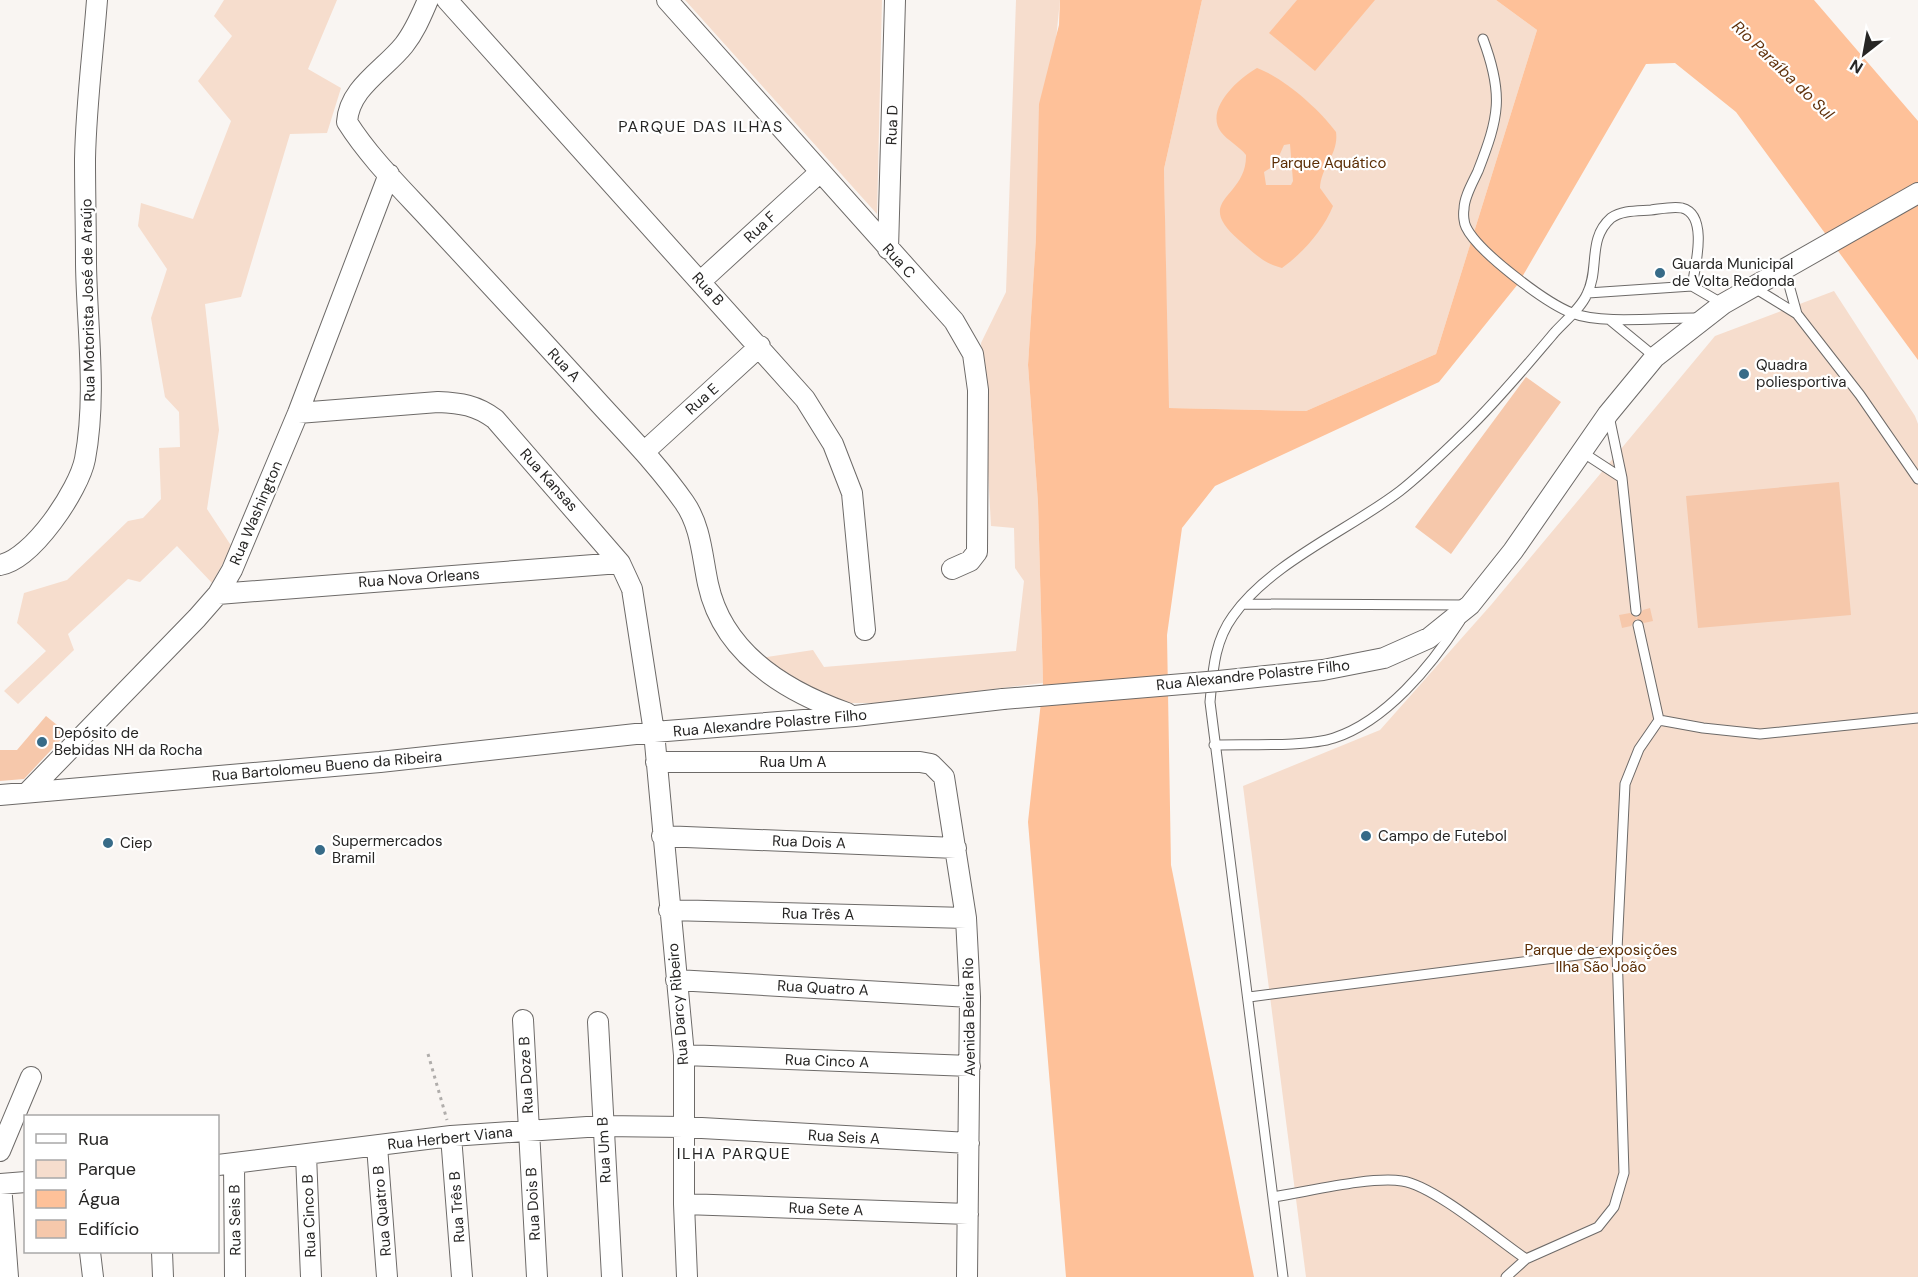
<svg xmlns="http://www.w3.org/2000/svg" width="1918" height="1277" font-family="'DM Sans',sans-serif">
<rect width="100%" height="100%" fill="#f9f5f2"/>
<path fill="#f6ddcd" d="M224,0H337L308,69L341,88L327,133L290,134L241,297L205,304L219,430L207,509L232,547L212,583L177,546L140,582L128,579L68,634L74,650L18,704L4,691L46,651L17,623L24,593L67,580L128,521L143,518L161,499L159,448L180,447L179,412L165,397L151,318L167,269L138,226L141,203L193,219L231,121L198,81L232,36L214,16Z
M685,0H882L877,214Z
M1016,0H1060L1036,237L1028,365L1038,503L1043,683L881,703H851L823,696L787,680L761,658L813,650L824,667L1016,651L1024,581L1015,568L1014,528L991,526L981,343L1006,292Z
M1202,0H1496L1537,30L1436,354L1306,411L1168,408L1164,169Z
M1834,291L1915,416L1918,424V1277H1306L1243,786L1380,730L1491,605L1715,336Z"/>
<path fill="#fec199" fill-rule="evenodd" d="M1060,0H1202L1164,169L1169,408L1306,411L1436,354L1537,30L1496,0H1814L1918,121V360L1736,112L1675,63L1646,64L1518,284L1439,382L1215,486L1182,528L1167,635L1171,865L1254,1277H1066L1028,822L1043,683L1038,503L1028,365L1036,237L1039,104L1059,25Z
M1297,0H1375L1315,71L1269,33Z
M1257,68C1284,78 1319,109 1336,132C1339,154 1321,166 1320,188L1333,206C1324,229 1303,253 1282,268C1264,264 1254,253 1240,241C1191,199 1247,199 1246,155C1239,146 1228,141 1221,132C1204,109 1239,78 1257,68ZM1290,144L1293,181L1291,185H1266L1264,172L1275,165L1284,145Z"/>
<path fill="#f6c8ab" d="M1526,377L1561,402L1451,554L1415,527Z
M1839,482L1851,615L1698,628L1686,496Z
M1650,608L1653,621L1644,623L1636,619L1631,626L1622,628L1619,615L1630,613L1637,618L1643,610Z
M46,716L67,733L24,779L0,781V750H17Z"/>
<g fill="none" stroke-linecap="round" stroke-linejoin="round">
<g stroke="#6d6a68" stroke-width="11">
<path id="lane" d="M1483,39C1504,95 1499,117 1478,171C1473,182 1464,197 1464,209C1463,215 1464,223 1466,227C1478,252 1546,303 1572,313C1603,325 1663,317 1699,318
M1784,267L1797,314
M1753,287L1797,314L1860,395L1918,479
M1588,293L1692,286
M1610,320L1655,357
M1609,416L1622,478L1636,611
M1582,452L1622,478
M1243,604L1465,605
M1638,625L1659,720L1703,728L1760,734L1918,718
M1214,745C1245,744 1307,747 1334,738C1386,721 1431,666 1460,621
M1249,997L1617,950L1625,784L1639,749L1659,720
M1273,1197C1307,1192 1370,1176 1402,1181C1433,1185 1498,1240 1526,1259
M1283,1277L1210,702C1213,671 1214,642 1233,616C1270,563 1349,530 1400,491C1423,473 1445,451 1467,430C1498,400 1527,365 1555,332C1565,321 1581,308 1587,294C1600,269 1587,239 1611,218C1622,210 1638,211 1651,210C1660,209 1673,206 1682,208C1709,215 1695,267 1692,286L1723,304
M1506,1277L1526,1259L1598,1227L1614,1207L1624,1173L1617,950"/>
</g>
<g stroke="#6d6a68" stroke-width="22">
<path id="street" d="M428,0C421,16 415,31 404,45C384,70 349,88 347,122C371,160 405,192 435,225C487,281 538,336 589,392C621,428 656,462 684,502C701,526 702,556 708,584C723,654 785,691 847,713
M447,0L805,399L833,444L852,493L865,630
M667,0L954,321L973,354L978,390L977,552L970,561L952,569
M888,249L895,0
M701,281L819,173
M298,413L438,402C461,403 476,405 495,419L620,563L632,589L654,732L684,1055V1204L687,1277
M644,452L760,346
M0,565C32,560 79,490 85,459C97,395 87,328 86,264C86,229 85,194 85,159C86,106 93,53 97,0
M218,594L620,563
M1219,681L1323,670L1384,658L1429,638L1470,605L1513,551L1608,414L1655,357L1723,304L1918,193
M656,762H920L931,764L944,777L966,918L970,997L967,1277
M28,792L197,618L218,594L232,570L298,413L389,174
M0,795L380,762L654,732L855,716L1003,699
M662,836L956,848
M669,910L966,918
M676,980L970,997
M523,1020L537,1277
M598,1022L612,1277
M684,1055L970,1066
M451,1136L462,1277
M377,1146L387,1277
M0,1151L31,1077
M306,1155L311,1277
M234,1164L235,1277
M218,1165L451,1136L602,1126L684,1127L969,1143
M0,1184L26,1182
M1,1184L8,1277
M684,1204L968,1214
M90,1252L93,1277
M162,1252L163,1277"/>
</g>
<path stroke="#b0adab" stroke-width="3" stroke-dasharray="3 4.5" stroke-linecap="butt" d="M428,1054L447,1120"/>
<use href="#lane" stroke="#fff" stroke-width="9"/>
<use href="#street" stroke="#fff" stroke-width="20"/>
<g stroke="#6d6a68" stroke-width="22" stroke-linecap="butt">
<path id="street-bridge" d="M1003,699L1219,681"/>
</g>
<use href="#street-bridge" stroke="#fff" stroke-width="20"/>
</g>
<g fill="#376b88" stroke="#fff" stroke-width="2">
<circle cx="1660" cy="273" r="6"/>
<circle cx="1744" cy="374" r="6"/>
<circle cx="42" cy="742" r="6"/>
<circle cx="1366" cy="836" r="6"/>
<circle cx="108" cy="843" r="6"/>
<circle cx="320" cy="850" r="6"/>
</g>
<g text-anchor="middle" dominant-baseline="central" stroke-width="4.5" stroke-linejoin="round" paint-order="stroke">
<g font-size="15" fill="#272625" stroke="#fff">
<text transform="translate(892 125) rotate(-88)">Rua D</text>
<text transform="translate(760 227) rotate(-43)">Rua F</text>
<text transform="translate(899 261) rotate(48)">Rua C</text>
<text transform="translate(708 289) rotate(48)">Rua B</text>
<text transform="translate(88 300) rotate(-91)">Rua Motorista José de Araújo</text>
<text transform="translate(564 365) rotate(47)">Rua A</text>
<text transform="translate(702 399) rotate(-42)">Rua E</text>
<text transform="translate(549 480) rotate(48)">Rua Kansas</text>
<text transform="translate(256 513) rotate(-67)">Rua Washington</text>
<text transform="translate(419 578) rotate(-4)">Rua Nova Orleans</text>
<text transform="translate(1253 675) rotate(-6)">Rua Alexandre Polastre Filho</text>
<text transform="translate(770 723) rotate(-5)">Rua Alexandre Polastre Filho</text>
<text x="793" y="762">Rua Um A</text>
<text transform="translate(327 766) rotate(-5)">Rua Bartolomeu Bueno da Ribeira</text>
<text transform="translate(809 842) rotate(2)">Rua Dois A</text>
<text transform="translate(818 914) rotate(1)">Rua Três A</text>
<text transform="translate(823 988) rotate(3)">Rua Quatro A</text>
<text transform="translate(678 1004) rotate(-95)">Rua Darcy Ribeiro</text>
<text transform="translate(969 1017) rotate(-91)">Avenida Beira Rio</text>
<text transform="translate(827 1061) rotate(2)">Rua Cinco A</text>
<text transform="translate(526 1075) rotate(-93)">Rua Doze B</text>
<text transform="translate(844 1137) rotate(3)">Rua Seis A</text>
<text transform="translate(450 1138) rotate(-6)">Rua Herbert Viana</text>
<text transform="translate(604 1150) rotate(-93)">Rua Um B</text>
<text transform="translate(533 1204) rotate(-93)">Rua Dois B</text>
<text transform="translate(457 1207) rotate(-94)">Rua Três B</text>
<text transform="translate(826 1209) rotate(2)">Rua Sete A</text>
<text transform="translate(382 1211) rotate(-95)">Rua Quatro B</text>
<text transform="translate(309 1216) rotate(-92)">Rua Cinco B</text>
<text transform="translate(235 1220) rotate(-91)">Rua Seis B</text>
</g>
<g font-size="15" fill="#5b2d04" stroke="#fff">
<text x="1329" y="163">Parque Aquático</text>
<text x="1601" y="950">Parque de exposições<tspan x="1601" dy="17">Ilha São João</tspan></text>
</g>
<g font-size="15" fill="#272625" stroke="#fff" text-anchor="start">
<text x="1672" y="264">Guarda Municipal<tspan x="1672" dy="17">de Volta Redonda</tspan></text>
<text x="1756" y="365">Quadra<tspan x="1756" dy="17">poliesportiva</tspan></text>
<text x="54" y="733">Depósito de<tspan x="54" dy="17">Bebidas NH da Rocha</tspan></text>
<text x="1378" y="836">Campo de Futebol</text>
<text x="332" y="841">Supermercados<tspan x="332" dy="17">Bramil</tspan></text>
<text x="120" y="843">Ciep</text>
</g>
<g font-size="16" font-style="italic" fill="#61320c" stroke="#fff">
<text transform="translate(1783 70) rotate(44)">Rio Paraíba do Sul</text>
</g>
<g font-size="16" letter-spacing="1.5" fill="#272625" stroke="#fff">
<text x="701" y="126">PARQUE DAS ILHAS</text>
<text x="734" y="1153">ILHA PARQUE</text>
</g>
</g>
<rect x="24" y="1115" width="195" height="138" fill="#ffffff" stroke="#a9a8a8" stroke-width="1.5"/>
<rect x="36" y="1134" width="30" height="9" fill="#ffffff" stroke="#a9a8a8" stroke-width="1.5"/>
<text x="78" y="1145" font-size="18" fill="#272625">Rua</text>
<rect x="36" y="1160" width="30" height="18" fill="#f6ddcd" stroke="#a9a8a8" stroke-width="1.5"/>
<text x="78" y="1175" font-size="18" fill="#272625">Parque</text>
<rect x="36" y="1190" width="30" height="18" fill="#fec199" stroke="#a9a8a8" stroke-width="1.5"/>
<text x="78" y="1205" font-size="18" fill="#272625">Água</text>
<rect x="36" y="1220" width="30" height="18" fill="#f6c8ab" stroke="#a9a8a8" stroke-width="1.5"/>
<text x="78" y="1235" font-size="18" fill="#272625">Edifício</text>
<g transform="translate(1864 54) rotate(211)" stroke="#ffffff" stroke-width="4.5" paint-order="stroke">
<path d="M0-4.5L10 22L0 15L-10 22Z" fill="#272625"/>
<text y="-9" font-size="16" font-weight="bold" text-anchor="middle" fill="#272625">N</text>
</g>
</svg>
